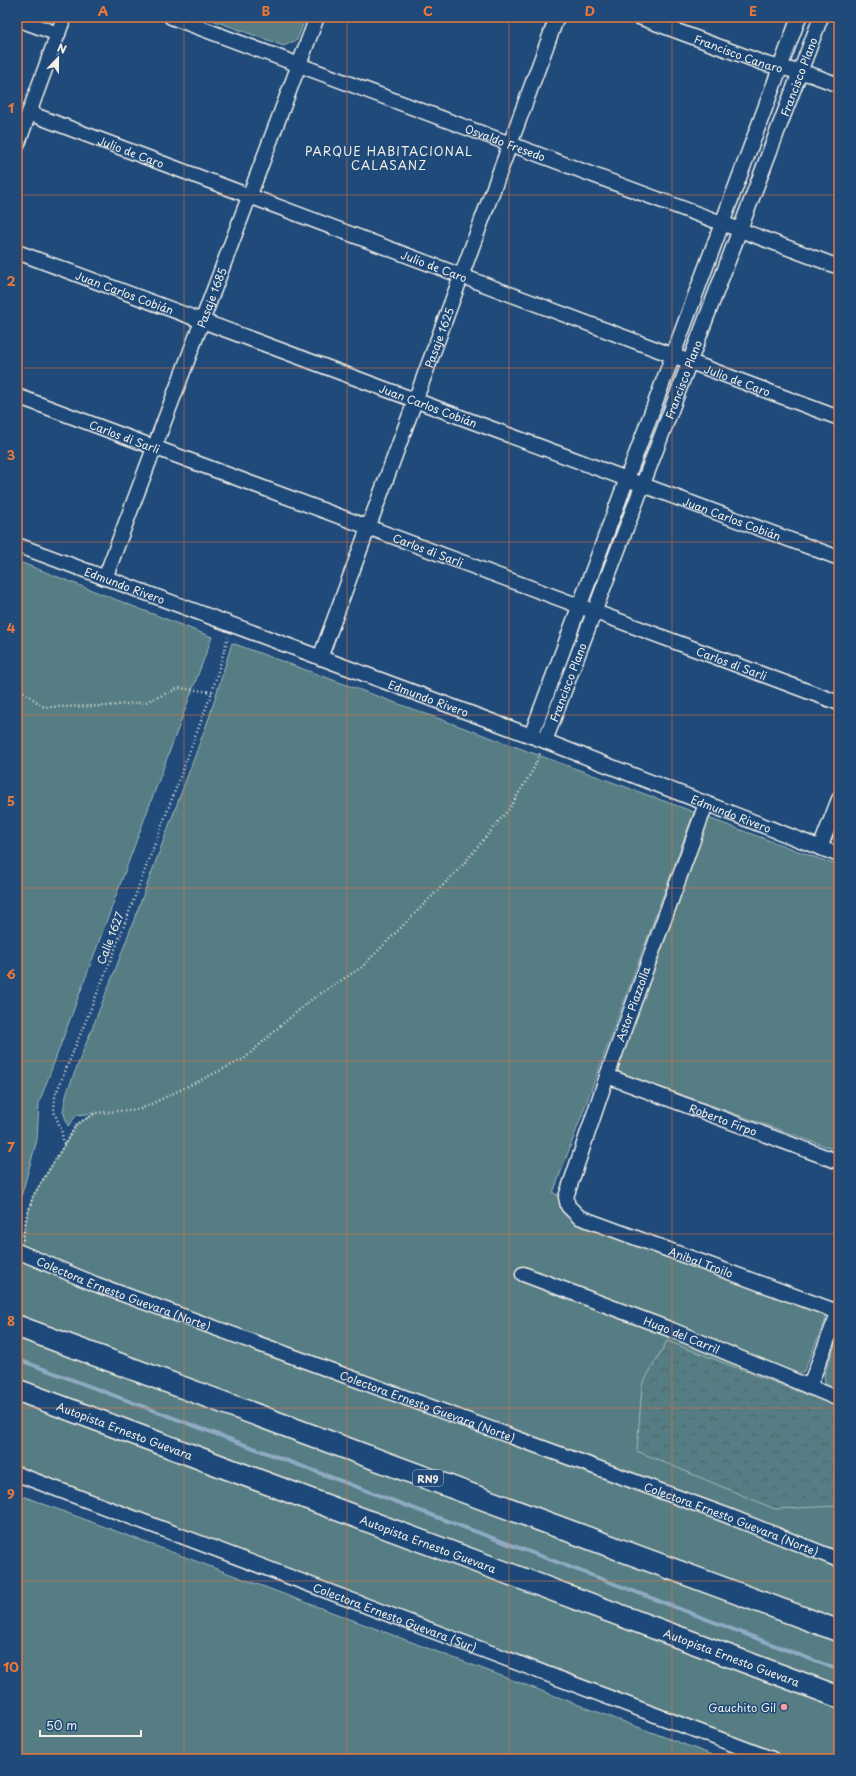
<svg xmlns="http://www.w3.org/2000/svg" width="856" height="1776" font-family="'Playpen Sans',sans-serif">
<defs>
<pattern id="forest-crowns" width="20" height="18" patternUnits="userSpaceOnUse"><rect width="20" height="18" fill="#557d83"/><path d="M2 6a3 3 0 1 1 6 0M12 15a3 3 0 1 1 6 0" fill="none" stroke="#506568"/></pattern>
</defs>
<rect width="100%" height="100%" fill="#1f4a7a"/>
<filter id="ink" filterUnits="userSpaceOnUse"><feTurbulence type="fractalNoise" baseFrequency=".025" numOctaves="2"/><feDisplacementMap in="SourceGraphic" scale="8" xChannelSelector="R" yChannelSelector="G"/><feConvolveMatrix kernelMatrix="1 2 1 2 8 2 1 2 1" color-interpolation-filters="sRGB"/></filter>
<g filter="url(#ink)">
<path fill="#557d83" stroke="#a4b7b6" d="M204,17H306L297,40L284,46Z
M17,561L212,637L39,1103L37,1140L17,1211Z
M232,643L694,812L553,1193L562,1197L564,1209L822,1313L826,1319L804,1371L796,1375L687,1328L525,1269L839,1399V1759H772L17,1474V1243L21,1252L23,1233L33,1196L77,1124L95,1113L77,1115L68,1126L63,1111L67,1092L119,960L209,718Z
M708,818L839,866V1151L618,1072V1061Z
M839,1334V1390L825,1384L824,1375Z
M17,1494L723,1759H17Z"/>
<path fill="url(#forest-crowns)" stroke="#a4b7b6" d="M667,1341L839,1407V1506L775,1509L637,1451L642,1385Z"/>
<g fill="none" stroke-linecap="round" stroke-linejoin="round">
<path stroke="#8faac2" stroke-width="4" d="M17,1359L628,1589L839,1670"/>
<g stroke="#f4f1e8" stroke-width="17">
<g id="minor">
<path id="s1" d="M171,17L839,267"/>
<path id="s2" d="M639,17L766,64L812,75L839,85"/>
<path d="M17,19L58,34"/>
<path id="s3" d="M29,113L839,418"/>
<path d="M17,146L64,17"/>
<path id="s4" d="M17,252L839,558"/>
<path id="s5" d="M17,396L839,703"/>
<path id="s6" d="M17,545L545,741L839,855"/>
<path id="s7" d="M105,578L317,17"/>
<path id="s8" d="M320,658L557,17"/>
<path d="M531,736L799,17"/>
<path id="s9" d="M545,741L821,17"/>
<path id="s10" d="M706,804L607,1076L566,1197L568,1206L579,1217L838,1312"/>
<path d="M820,848L839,799"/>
<path id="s11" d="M607,1076L839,1162"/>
<path id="s12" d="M17,1251L95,1284L726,1515L839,1560"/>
<path id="s13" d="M523,1274L672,1330L839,1399"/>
<path d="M809,1387L839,1311"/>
<path id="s14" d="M17,1474L772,1759"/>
</g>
</g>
<g stroke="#f4f1e8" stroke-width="24">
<g id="highway">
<path d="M17,1326L839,1631"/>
<path id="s15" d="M17,1390L839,1697"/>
</g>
</g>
<path stroke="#f4f1e8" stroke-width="2.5" stroke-dasharray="1 3" stroke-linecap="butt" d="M17,687L44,707L107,706L146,702L179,688L212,692
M64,1144L61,1129L54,1112L55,1096L112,957L167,812L212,692L228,637
M23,1240L26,1218L33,1196L77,1124L96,1113L141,1109L244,1059L278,1028L312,999L362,967L461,867L509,809L533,770L540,753"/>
<use href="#minor" stroke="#1f4a7a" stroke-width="14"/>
<use href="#highway" stroke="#1f4a7a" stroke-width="21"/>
</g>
</g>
<path fill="none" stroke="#ea7738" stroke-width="1" stroke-opacity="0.55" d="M184,17V1759M347,17V1759M509,17V1759M672,17V1759M17,195H839M17,368H839M17,542H839M17,715H839M17,888H839M17,1061H839M17,1234H839M17,1408H839M17,1581H839"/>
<circle fill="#ff9aa2" stroke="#1f4a7a" stroke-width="1.5" cx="784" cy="1707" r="4"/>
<g text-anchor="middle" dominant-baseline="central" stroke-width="3" stroke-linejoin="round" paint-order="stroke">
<rect fill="#1f4a7a" stroke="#b4bfc7" stroke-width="1" x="413" y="1470" width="30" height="16" rx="3"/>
<g font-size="10" font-weight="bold" fill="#f4f1e8">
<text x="428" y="1478">RN9</text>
</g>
<g font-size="11" fill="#f4f1e8" stroke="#1f4a7a">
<text stroke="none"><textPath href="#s2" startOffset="106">Francisco Canaro</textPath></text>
<text stroke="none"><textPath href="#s9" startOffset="711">Francisco Plano</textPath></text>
<text stroke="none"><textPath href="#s1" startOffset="357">Osvaldo Fresedo</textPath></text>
<text stroke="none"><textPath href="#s3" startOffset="109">Julio de Caro</textPath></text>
<text stroke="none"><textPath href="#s3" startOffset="433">Julio de Caro</textPath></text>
<text stroke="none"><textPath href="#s4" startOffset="115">Juan Carlos Cobián</textPath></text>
<text stroke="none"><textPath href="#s7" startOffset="300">Pasaje 1685</textPath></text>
<text stroke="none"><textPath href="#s8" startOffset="342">Pasaje 1625</textPath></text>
<text stroke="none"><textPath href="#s9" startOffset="387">Francisco Plano</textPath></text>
<text stroke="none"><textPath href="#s3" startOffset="757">Julio de Caro</textPath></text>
<text stroke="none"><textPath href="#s4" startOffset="439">Juan Carlos Cobián</textPath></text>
<text stroke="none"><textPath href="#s5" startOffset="115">Carlos di Sarli</textPath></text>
<text stroke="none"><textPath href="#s4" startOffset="763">Juan Carlos Cobián</textPath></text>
<text stroke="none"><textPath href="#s5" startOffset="439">Carlos di Sarli</textPath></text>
<text stroke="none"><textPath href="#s6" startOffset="115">Edmundo Rivero</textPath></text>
<text stroke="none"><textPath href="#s5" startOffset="763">Carlos di Sarli</textPath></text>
<text stroke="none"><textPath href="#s9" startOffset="63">Francisco Plano</textPath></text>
<text stroke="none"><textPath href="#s6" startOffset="439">Edmundo Rivero</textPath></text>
<text stroke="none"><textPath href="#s6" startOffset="763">Edmundo Rivero</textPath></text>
<text transform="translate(110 938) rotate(-69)">Calle 1627</text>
<text transform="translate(633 1004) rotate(-70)">Astor Piazzolla</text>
<text stroke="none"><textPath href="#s11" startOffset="124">Roberto Firpo</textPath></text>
<text stroke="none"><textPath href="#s10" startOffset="572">Anibal Troilo</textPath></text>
<text stroke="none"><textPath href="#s12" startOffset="115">Colectora Ernesto Guevara (Norte)</textPath></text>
<text stroke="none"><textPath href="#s13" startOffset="170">Hugo del Carril</textPath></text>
<text stroke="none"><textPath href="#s12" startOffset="439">Colectora Ernesto Guevara (Norte)</textPath></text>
<text stroke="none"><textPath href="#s15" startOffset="115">Autopista Ernesto Guevara</textPath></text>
<text stroke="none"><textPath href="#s12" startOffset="763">Colectora Ernesto Guevara (Norte)</textPath></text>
<text stroke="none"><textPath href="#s15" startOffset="439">Autopista Ernesto Guevara</textPath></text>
<text stroke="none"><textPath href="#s14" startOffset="404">Colectora Ernesto Guevara (Sur)</textPath></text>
<text stroke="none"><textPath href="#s15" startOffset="763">Autopista Ernesto Guevara</textPath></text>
</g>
<g font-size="11" fill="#f4f1e8" stroke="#1f4a7a" text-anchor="end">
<text x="776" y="1707">Gauchito Gil</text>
</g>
<g font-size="12" letter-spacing="1" fill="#f4f1e8" stroke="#1f4a7a">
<text x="389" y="151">PARQUE HABITACIONAL<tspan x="389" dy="14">CALASANZ</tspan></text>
</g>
</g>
<rect width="856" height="1776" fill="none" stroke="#1f4a7a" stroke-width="44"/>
<g transform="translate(58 58) rotate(22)" stroke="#1f4a7a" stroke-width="3" paint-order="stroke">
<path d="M0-3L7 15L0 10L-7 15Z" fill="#f4f1e8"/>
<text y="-6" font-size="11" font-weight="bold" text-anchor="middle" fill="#f4f1e8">N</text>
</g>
<path d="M40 1730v6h101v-6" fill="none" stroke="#f4f1e8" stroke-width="2"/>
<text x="46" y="1730" font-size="12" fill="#f4f1e8" stroke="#1f4a7a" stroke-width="3" paint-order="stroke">50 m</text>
<rect x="22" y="22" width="812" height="1732" fill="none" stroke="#ea7738" stroke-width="1.5"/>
<g font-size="13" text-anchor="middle" font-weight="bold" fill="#ea7738">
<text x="103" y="16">A</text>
<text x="266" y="16">B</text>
<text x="428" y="16">C</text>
<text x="590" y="16">D</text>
<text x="753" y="16">E</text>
<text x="11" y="113">1</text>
<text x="11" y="286">2</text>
<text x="11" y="460">3</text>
<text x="11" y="633">4</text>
<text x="11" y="806">5</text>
<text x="11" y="979">6</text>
<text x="11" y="1152">7</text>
<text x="11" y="1326">8</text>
<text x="11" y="1499">9</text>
<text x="11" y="1672">10</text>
</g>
</svg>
